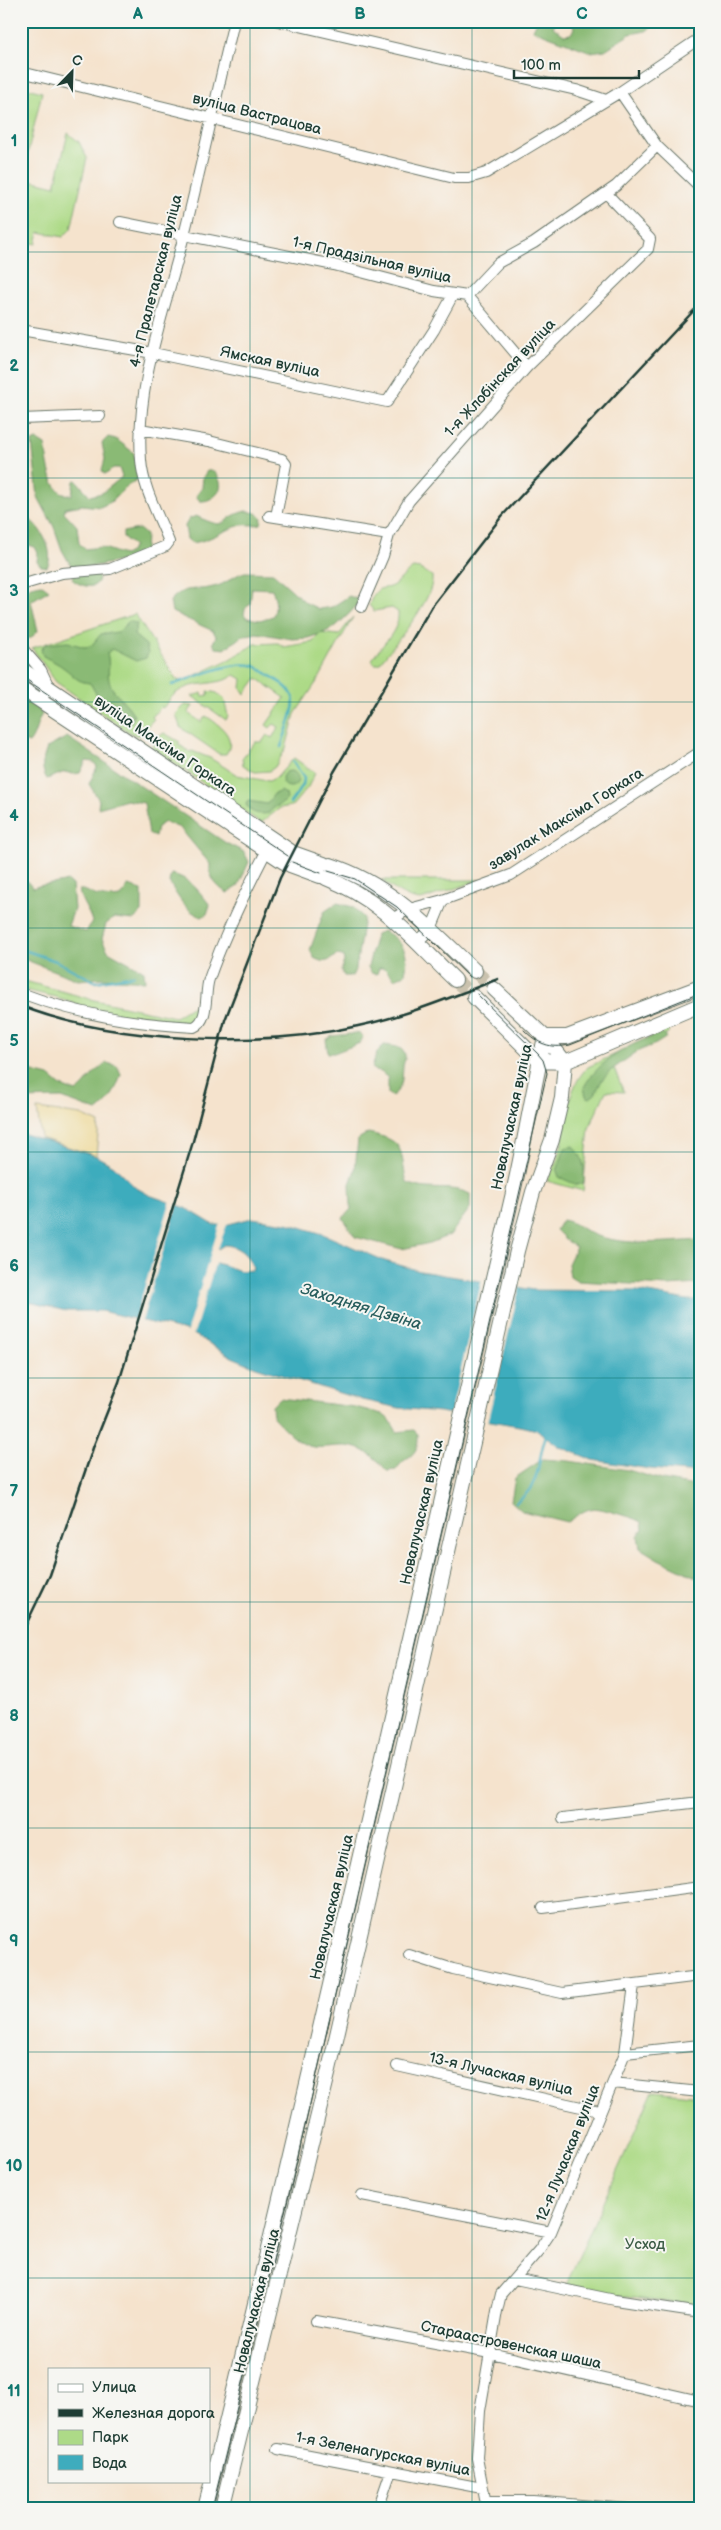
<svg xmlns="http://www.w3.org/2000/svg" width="721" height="2530" font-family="'Balsamiq Sans',sans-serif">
<rect width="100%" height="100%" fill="#f6f6f2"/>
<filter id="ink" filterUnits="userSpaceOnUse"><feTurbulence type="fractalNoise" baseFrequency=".02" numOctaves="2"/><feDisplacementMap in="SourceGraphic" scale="10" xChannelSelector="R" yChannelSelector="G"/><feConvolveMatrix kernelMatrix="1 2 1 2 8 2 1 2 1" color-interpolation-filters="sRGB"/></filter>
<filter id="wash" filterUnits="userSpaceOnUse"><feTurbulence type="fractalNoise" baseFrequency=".0096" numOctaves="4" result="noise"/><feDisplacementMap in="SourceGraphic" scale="20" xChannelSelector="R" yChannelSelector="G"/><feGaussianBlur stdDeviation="1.12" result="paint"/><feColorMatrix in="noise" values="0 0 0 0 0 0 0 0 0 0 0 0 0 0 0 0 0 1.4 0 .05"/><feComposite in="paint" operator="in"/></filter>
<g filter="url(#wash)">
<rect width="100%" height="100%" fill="#f5e3cd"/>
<path fill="#adda87" stroke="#668c5e" d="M23,87L42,92L22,178L55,186L68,133L79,142L87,158L71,229L63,237L39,232L36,244L21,241V92Z
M413,568L420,569L432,576C435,600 394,644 379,664H375L372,660C381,644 400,632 398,612L392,608L374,611L369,605C379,580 383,593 395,584C402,579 405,573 413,568Z
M135,614L177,680L183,681L228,660L255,644L278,643L284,647L313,642L319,633L339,635L353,617L320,677L295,714L286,748L275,767L269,771L255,772L243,765L242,758L255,742H262L267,735L272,738L279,727L274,724L270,728L266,725L285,698L257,678L245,694L241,688L242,679L235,675C219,687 192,680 176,693C171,697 167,703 163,708L161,707L152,717L154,719L138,736L130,733L56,682L32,648Z
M208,691L217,693L224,699L228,716L226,720L192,696L202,693L203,696L209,695Z
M185,705L193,706L188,713L201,722L206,716C218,724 238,737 226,754H219L180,727L176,714Z
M164,733L180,742L178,744L190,752L192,751L210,758L237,775L262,780L269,781L277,777L294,758L315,773L308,787L292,806L280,808L261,823L152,748L155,739Z
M381,880H480L421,900C405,899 394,889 381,880Z
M21,980L94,1000L175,1017L196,1004L203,1003L199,1021C172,1027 116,1017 88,1008C80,1006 71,1001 63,999C49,995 35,993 21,989Z
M669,1029L668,1034L611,1062L624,1092L606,1091L589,1128L583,1191L547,1181C551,1171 557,1162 560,1152C567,1125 566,1087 588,1067Z
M653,2091L700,2096V2306L625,2297L566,2285Z"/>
<path fill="#8aba74" stroke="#547c54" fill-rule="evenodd" d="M537,21H556L553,27L564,35L571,34L574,28L572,24L558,21L648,22L652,27L646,31L630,34L605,50L591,52L533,30Z
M108,437L116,439L134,453L139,478L126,487L111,502L100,507L82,505L65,508L64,512L77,526L79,543L85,549L101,547L124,555L131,551L134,546L123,537V532L139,529L146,535L145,551L126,560L79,569L70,564L62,550L54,527L38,497L32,442L37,440L45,445C48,460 49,496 72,495L74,481L76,480L90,496L102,493L122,477L119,468H113L108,473L104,474L102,470L105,459L102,443Z
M207,471H214C216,474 219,478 220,482C223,493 210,502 200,501L196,496L202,488L203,477Z
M246,511L256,513L262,518L261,524C254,526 248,524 241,525C224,530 209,541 192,543L187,539L185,526L189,519L196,516C232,533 217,518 246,511Z
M24,516C39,523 56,551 47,567L41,566L37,561L38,553L35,547L25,544L21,540V517Z
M245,572L273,573L306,603L319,609L332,607L349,596L358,599L357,605L349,614L335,627L323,633L308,638L292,639L257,633L242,636L225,649L216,648L213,643L216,636L213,631L172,612L170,601C186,584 194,592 213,587C226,585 233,575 245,572ZM252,588L272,589C276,599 277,606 273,616L260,620L247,618L244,614L245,609L250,604Z
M74,574H93L99,577C98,592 79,586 72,579Z
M41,584L49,590L31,601L38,631L30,639L21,633V592L31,586Z
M129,621L137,624L134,635L146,645L148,653L146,658L136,661L112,649L107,653C111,665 105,677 112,688C118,698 129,704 134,716L132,722L126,724L105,709L90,683C76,682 74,675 64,668C58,663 50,660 43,656L41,649L46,644L68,642L84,647L91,646L101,634L118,632Z
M21,698L36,706L42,714C36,724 36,735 29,743L21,740L24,721L21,717Z
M67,737L226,843L244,852L249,862L238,886L227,893C216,886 209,878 210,864L180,828L165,822L157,827L155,837L149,834L144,803L127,800L98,808L99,800L89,784L97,767L94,762L86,761L80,773L73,774L65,772L47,779C40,768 43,759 47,748Z
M282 779a8 8 0 1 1 16 0a8 8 0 1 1-16 0Z
M281,791L286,794L287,799C282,806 274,805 269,813C260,815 250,814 246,804L248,801L267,804L274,794Z
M171,874C189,877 199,891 210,905L207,914L202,917C185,911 178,897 169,882Z
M21,875L33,888C45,883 55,885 67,881L72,885L74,909L68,926L86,932L92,922C89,910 81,903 79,890C87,889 91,895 99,896C106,898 114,898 121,897L128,886L142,890V912L133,920L114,918L106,924L102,939L108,951L144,971L145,981L102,978L78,980L21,958Z
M337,903L353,907L364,918L356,968L352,976H344L341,970L344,961L343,956L336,955C328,963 323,963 314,958L310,950L324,912Z
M383,931C401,938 412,955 404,975L395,979L384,968H379L377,974L371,973L368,967L376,934Z
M359,1033L363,1037L360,1043L334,1053H328L326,1040L332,1036Z
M660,1034L667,1037L656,1044L638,1051L610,1071L602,1080L595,1094L590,1098L586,1096L584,1087C598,1061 632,1042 660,1034Z
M384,1045C391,1046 399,1046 403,1051C408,1057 403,1062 403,1067C402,1079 403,1088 392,1096L388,1094V1078L381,1072L375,1071L372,1067L377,1052Z
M107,1063L117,1066L121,1074C116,1090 111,1101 97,1111L62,1098L21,1099V1069L49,1076L61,1086L76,1092C88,1084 93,1070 107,1063Z
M368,1133C407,1141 399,1149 407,1183C427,1193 451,1184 470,1194V1208L450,1235L430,1243L402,1249L355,1237L343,1218L351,1209L350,1184L355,1170L358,1139Z
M573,1146C584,1157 585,1168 584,1183L577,1185L559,1177L557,1171L565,1148Z
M562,1220C578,1223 585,1232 597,1236C630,1246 667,1242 700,1240V1284L667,1286L578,1281L570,1276L568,1264L576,1247L568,1242L556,1230Z
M280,1398L355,1407L382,1414L390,1420L397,1432L414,1430L418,1434C419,1459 407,1453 396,1470L387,1471C375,1456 361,1445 341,1446C330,1446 320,1449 309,1446C296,1442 282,1426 273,1417L272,1406Z
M543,1459L569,1461L628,1470L662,1480L700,1487V1579L658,1559L640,1548L638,1536L643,1530L642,1522C635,1518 627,1516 619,1514C591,1506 592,1505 567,1522L522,1511L511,1501L515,1478Z"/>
<path fill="#eeda9e" stroke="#868c69" d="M37,1109L81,1115L99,1123L96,1156L41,1138Z"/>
<path fill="#3eacbd" stroke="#2e7478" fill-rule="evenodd" d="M21,1133L96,1156L114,1166L135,1187L149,1195L186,1208L214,1225H225L252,1218L287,1223L323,1234L385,1261L420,1271L534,1290L637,1291L687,1300H700V1473L650,1469L593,1460L560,1447L537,1430L525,1427L440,1412L399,1408L362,1400L256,1367L232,1357L190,1332L101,1311H66L21,1300ZM224,1245C237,1245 251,1256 253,1270L241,1271L213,1262L215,1251Z"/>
<path fill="#f5e3cd" d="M171,1200L178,1202L141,1324L134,1322Z
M228,1222L215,1256L216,1261L193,1336L186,1334L220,1223Z
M482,1279L520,1285L487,1423L450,1416Z"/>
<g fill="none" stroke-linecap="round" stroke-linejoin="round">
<path stroke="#3eacbd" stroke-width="2.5" d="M172,685C192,678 235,659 255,666C304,697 299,692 281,747
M290,803L303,785L304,778L293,762
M21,949L56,961L96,982L134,975
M516,1502C543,1486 536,1459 547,1433"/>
</g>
</g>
<g filter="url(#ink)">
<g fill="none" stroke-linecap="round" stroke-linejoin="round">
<path stroke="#cac2ae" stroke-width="14" stroke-dasharray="14 7" stroke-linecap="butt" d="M475,971L494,989
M455,980L474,997"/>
<g stroke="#6a776a" stroke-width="12">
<path id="minor" d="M278,21L576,90L606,100
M21,72L454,178H469L486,173L620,92L700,38
M620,92L657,146L700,187
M120,222L334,265L434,291L467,296L498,263L534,243L616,186L657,146
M467,296L527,367
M21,330L153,353L387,402L434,330L453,295
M21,419L100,416
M140,429L209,441L282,459L286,464L276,517
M269,516L389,535
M21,585L62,573L110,569L166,546L169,542C159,516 143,489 141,460C135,384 166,308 184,235C202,164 217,92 234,21
M361,607L383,556L389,535L409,501L527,367L648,249L650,239L606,193
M21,647L41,670L49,687L40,701
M394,918L409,909L443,900L511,875L700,752
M417,942L431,929L443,900
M21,993C76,1014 135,1024 194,1027C210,1020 204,993 209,979C225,933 247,888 269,846
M563,1818L700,1802
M543,1908L700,1887
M409,1955L453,1969L562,1993L700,1976
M625,2053L700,2045
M397,2066L599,2111
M613,2083L700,2092
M362,2195L551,2232
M515,2279L615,2300L700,2313
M316,2321L490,2353L700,2401
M278,2449L482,2488
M485,2501H533L629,2509
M378,2509L391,2471
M487,2509L477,2458L480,2411L497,2311L501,2294L539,2250L551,2232L625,2053L634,1985"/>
</g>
<g stroke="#6a776a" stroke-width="16">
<path id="major" d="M21,669L290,851
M21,688L284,862
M296,854L324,864
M290,865L320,876
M330,865C390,884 431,929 475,971
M326,878C384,901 412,939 455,980
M474,997L539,1061L565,1062L700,1005
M545,1037H567L700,987
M205,2509C313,2072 410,1632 513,1193C525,1141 533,1089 545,1037
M222,2509L328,2074L517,1251L533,1192L552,1140L562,1098L565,1062L545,1037L494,989"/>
</g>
<use href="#minor" stroke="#fff" stroke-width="10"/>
<use href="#major" stroke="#fff" stroke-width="14"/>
<path stroke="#1f3d34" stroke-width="1" d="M21,676L288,856
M292,862L321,873
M328,871L355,879L397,907L469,977
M524,1030C538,1044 550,1049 570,1045L700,993
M212,2509L291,2187L547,1073L543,1060L538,1054L477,994"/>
<path stroke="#1f3d34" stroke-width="2.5" d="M21,1006C114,1043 261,1048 358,1026C406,1016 452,997 498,979
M21,1635L50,1575L94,1445L119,1382L192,1145L225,1020L280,878L334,772L432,606L502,516L700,304"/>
</g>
</g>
<path fill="none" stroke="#0f766e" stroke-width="1" stroke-opacity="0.55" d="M250,21V2509M472,21V2509M21,252H700M21,478H700M21,702H700M21,928H700M21,1152H700M21,1378H700M21,1602H700M21,1828H700M21,2052H700M21,2278H700"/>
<g text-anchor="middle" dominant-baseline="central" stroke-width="4" stroke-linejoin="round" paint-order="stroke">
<g font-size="15" fill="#1f3d34" stroke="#f6f6f2">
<text transform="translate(257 114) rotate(14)">вуліца Вастрацова</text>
<text transform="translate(372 260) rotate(13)">1-я Прадзільная вуліца</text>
<text transform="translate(156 281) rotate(-76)">4-я Пралетарская вуліца</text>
<text transform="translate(270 362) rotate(12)">Ямская вуліца</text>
<text transform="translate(500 378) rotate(-47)">1-я Жлобінская вуліца</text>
<text transform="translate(165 746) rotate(34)">вуліца Максіма Горкага</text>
<text transform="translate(566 819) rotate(-32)">завулак Максіма Горкага</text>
<text transform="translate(512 1117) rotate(-78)">Новалучаская вуліца</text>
<text transform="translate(422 1512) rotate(-77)">Новалучаская вуліца</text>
<text transform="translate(332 1907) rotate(-77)">Новалучаская вуліца</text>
<text transform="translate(501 2074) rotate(13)">13-я Лучаская вуліца</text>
<text transform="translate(568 2153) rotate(-68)">12-я Лучаская вуліца</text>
<text transform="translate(257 2301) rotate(-76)">Новалучаская вуліца</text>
<text transform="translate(511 2345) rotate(12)">Стараастровенская шаша</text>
<text transform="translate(383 2454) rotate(11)">1-я Зеленагурская вуліца</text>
</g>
<g font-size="15" fill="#3b5c45" stroke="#f6f6f2">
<text x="645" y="2244">Усход</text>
</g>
<g font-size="16" font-style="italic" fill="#285e5d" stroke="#f6f6f2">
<text transform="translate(361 1307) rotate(17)">Заходняя Дзвіна</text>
</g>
</g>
<rect width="721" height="2530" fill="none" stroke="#f6f6f2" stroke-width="55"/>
<rect x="48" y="2368" width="162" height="115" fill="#f6f6f2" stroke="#a0aca6"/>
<rect x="58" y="2384" width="25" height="8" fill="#ffffff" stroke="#a0aca6"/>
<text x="92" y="2392" font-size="15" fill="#1f3d34">Улица</text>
<rect x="58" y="2409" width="25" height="8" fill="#1f3d34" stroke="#a0aca6"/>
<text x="92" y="2418" font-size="15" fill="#1f3d34">Железная дорога</text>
<rect x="58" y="2430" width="25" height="15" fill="#adda87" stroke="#a0aca6"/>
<text x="92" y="2442" font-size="15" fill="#1f3d34">Парк</text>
<rect x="58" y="2455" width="25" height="15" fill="#3eacbd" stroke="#a0aca6"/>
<text x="92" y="2468" font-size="15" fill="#1f3d34">Вода</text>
<g transform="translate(72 72) rotate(23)" stroke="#f6f6f2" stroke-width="4" paint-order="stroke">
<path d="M0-4L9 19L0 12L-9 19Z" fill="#1f3d34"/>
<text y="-8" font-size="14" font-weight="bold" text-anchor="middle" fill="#1f3d34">С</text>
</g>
<path d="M514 70v8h125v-8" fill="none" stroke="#1f3d34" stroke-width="2.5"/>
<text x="521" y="70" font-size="15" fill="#1f3d34" stroke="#f6f6f2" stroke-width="4" paint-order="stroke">100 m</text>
<rect x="28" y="28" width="666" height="2474" fill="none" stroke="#0f766e" stroke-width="2"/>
<g font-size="16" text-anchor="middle" font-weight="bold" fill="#0f766e">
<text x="138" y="19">A</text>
<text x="360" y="19">B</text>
<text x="582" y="19">C</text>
<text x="14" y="146">1</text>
<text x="14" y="371">2</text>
<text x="14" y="596">3</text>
<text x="14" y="821">4</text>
<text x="14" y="1046">5</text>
<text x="14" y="1271">6</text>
<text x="14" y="1496">7</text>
<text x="14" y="1721">8</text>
<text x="14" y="1946">9</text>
<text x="14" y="2171">10</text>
<text x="14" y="2396">11</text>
</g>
</svg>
